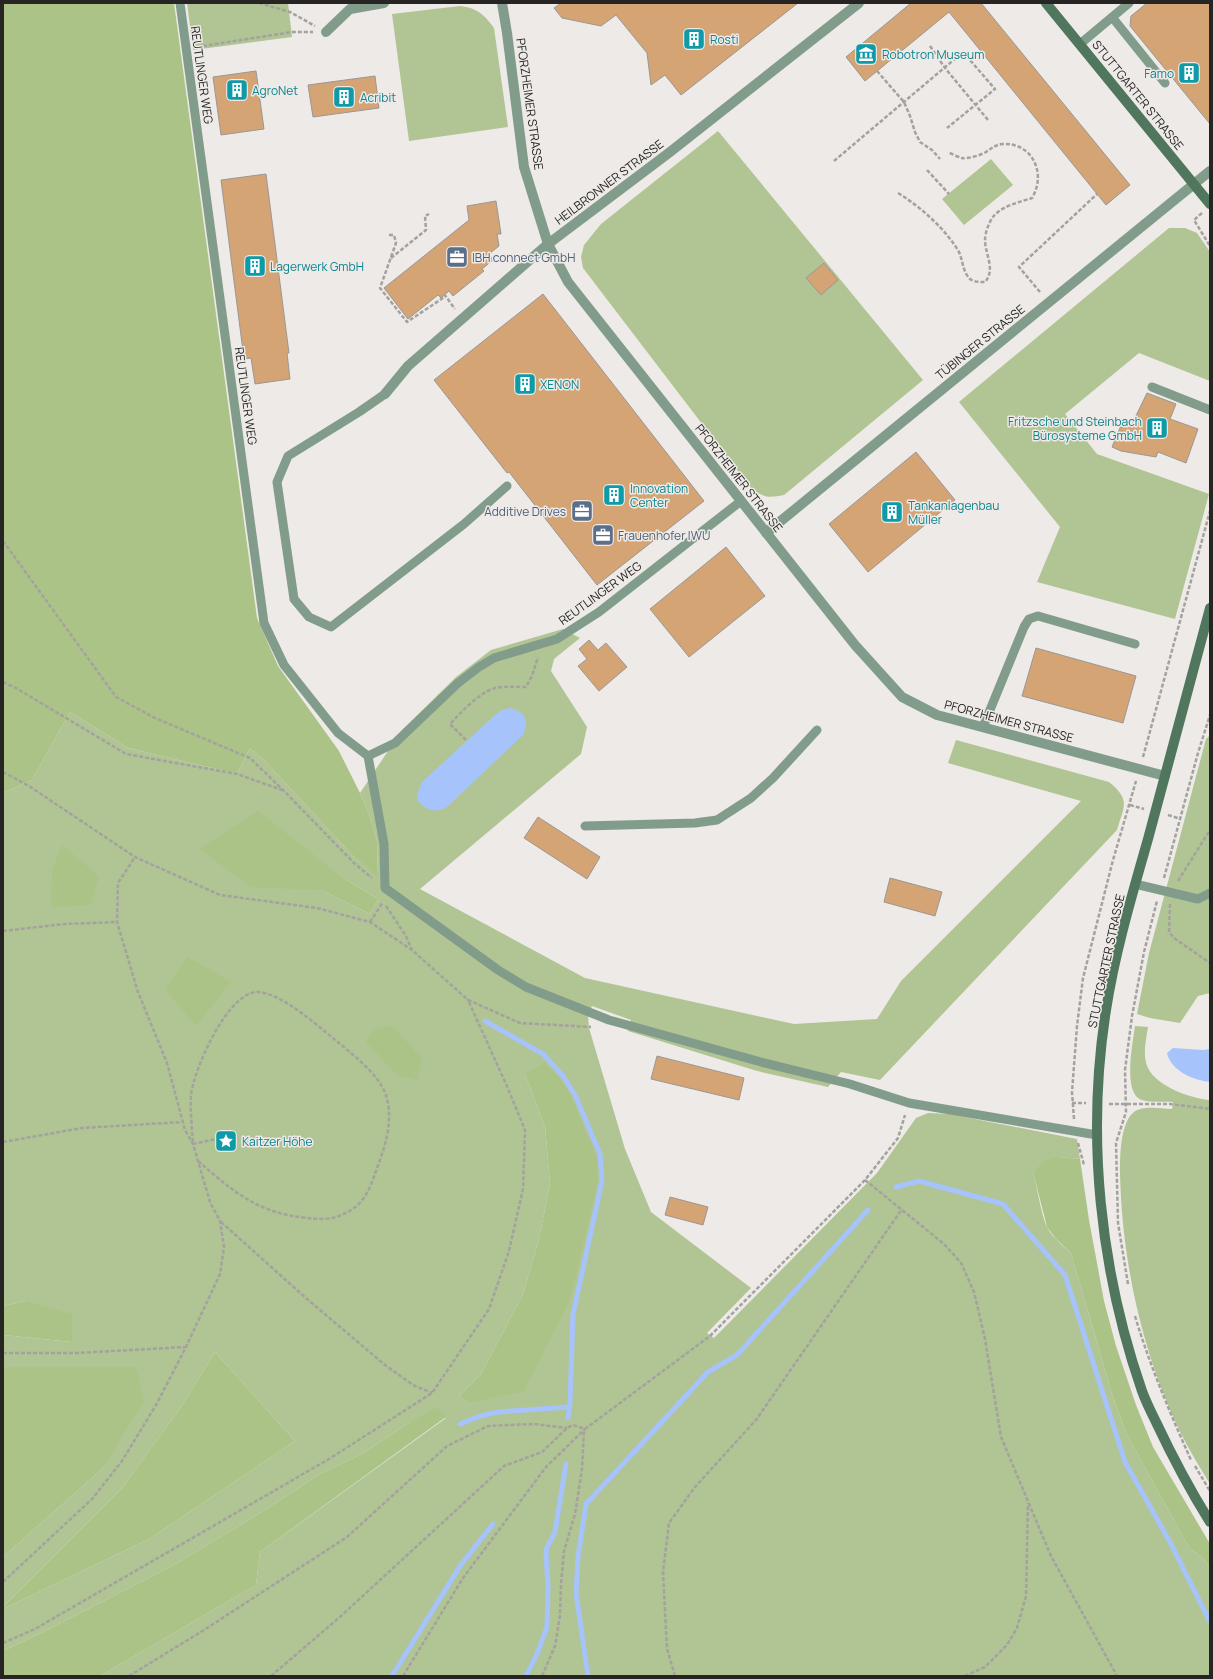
<svg xmlns="http://www.w3.org/2000/svg" width="1213" height="1679" font-family="Manrope,sans-serif">
<rect width="100%" height="100%" fill="#edeae7"/>
<path fill="#b1c493" fill-rule="evenodd" d="M187,3H288L292,37L193,50Z
M460,6C477,8 484,14 494,28L508,127L409,141L392,14Z
M718,131L923,380L784,495C769,498 764,498 751,488L583,268L581,257L584,245L601,224Z
M991,159L1013,185L964,225L942,199Z
M1169,228H1185L1197,233L1210,252V381L1139,353L1065,414L1097,454L1209,494L1175,619L1037,582L1060,527L959,402Z
M563,629L580,638L554,659L551,671L587,727L581,754L420,889L585,978L794,1024L877,1019L901,981L1081,801L948,763L956,740L1109,782C1131,800 1124,806 1117,830L880,1080L841,1072L828,1087L757,1071L628,1031L631,1020L592,1006L588,1016L589,1028L625,1149L651,1212L751,1288L707,1333L714,1338L877,1173L916,1118L928,1113L949,1114L1077,1139L1080,1159L1059,1157L1033,1172C1037,1186 1041,1214 1047,1227C1052,1237 1062,1245 1071,1253L1112,1394L1126,1433L1189,1548L1203,1558L1210,1569V1676H100L256,1585L260,1552L446,1418L410,1422L362,1454L320,1474L257,1515L174,1565L43,1632L3,1651V1609L149,1539L295,1441L215,1352L181,1407L122,1488L3,1607V1557L103,1468L135,1367H3V1335L72,1342L26,1301L3,1306V793L32,780L70,712L128,748L237,774L250,748L264,760L355,858L378,876L377,841L370,817L360,793L402,730L456,677L491,650ZM343,878L378,899L370,914L321,890ZM525,1074L597,1185L468,1403L459,1396L481,1374L523,1294L539,1239L550,1183L545,1127Z
M1210,735V993L1198,996L1180,1023L1150,1018L1137,1014L1149,953L1206,739Z
M1135,1026L1148,1027C1146,1040 1142,1056 1148,1068C1156,1086 1192,1099 1210,1100V1484C1202,1471 1194,1458 1187,1445C1144,1363 1122,1265 1120,1173C1120,1157 1120,1123 1134,1112C1144,1105 1160,1109 1172,1109L1173,1102C1163,1101 1151,1103 1142,1100C1122,1094 1133,1042 1135,1026Z"/>
<path fill="#acc387" d="M3,3H174L257,618L278,666L339,751L360,793L370,817L377,841L378,877L355,858L264,760L250,748L237,774L128,748L70,712L32,780L3,793Z
M258,811L343,878L378,899L370,914L321,890L251,887L199,849Z
M62,845L99,876L91,905L51,907L52,870Z
M188,957L231,982L196,1026L165,989Z
M392,1026L422,1058L417,1080L397,1075L366,1042L374,1030Z
M544,1063L558,1076L570,1094L598,1161L597,1185L570,1300L523,1392L468,1403L459,1396L481,1374L523,1294L539,1239L550,1183L545,1127L525,1074Z
M1059,1157L1080,1159L1089,1220L1104,1301L1116,1346L1136,1405L1153,1447L1210,1544V1569L1203,1558L1189,1548L1126,1433L1112,1394L1071,1253L1056,1239L1047,1227L1033,1172L1045,1161Z
M26,1301L72,1314V1342L3,1335V1306Z
M215,1352L295,1441L149,1539L3,1609V1607L122,1488L181,1407Z
M3,1367H136L144,1401L103,1468L3,1557Z
M438,1407L446,1417L260,1552L256,1585L100,1676H3V1651L43,1632L174,1565L257,1515L320,1474L362,1454L410,1422Z"/>
<path fill="#a7c3fb" d="M510,708C525,711 530,721 523,735L447,807C435,813 427,811 418,801L417,794L422,782L495,715L502,710Z
M1173,1048L1203,1050L1210,1049V1082C1193,1080 1171,1071 1167,1053Z"/>
<g fill="none" stroke-linecap="round" stroke-linejoin="round">
<path stroke="#a7c3fb" stroke-width="5" d="M485,1021L543,1054L563,1076L575,1095L600,1154L602,1180L599,1195L573,1314L570,1403L568,1418
M896,1187L919,1181L1003,1204L1065,1275L1125,1462L1170,1542L1210,1622
M460,1424L480,1416L499,1412L569,1407
M392,1676L460,1566L493,1524
M526,1676L537,1654L547,1627L548,1586L546,1555L547,1547L555,1532L566,1464
M588,1676L576,1593L578,1557L586,1504L708,1372L737,1355L868,1210"/>
</g>
<path fill="#d4a474" stroke="#9a9795" d="M561,3H798L681,95L665,75L651,85L647,53L616,15L601,26L562,18L554,8Z
M911,3H981L1130,185L1106,205L949,12L865,81L846,57Z
M1147,3H1210V124L1130,26L1131,16Z
M256,71L264,129L221,135L213,77Z
M375,76L379,108L313,117L308,85Z
M266,174L289,353H287L290,379L255,384L251,358L244,359L221,180Z
M496,201L501,234H497L499,246L489,254L493,260L482,269L484,271L453,296L449,291L441,298L438,295L408,319L384,288L469,220L467,206Z
M824,263L838,280L821,295L806,278Z
M543,294L704,501L597,585L509,472L507,473L434,380Z
M1147,393L1176,404L1170,419L1198,429L1186,463L1158,452L1156,457L1121,451L1112,447L1122,423L1131,426Z
M916,452L955,500L868,572L829,524Z
M726,547L765,596L689,657L650,609Z
M589,640L598,650L606,643L627,667L599,691L578,666L587,659L579,649Z
M1036,648L1136,676L1123,723L1022,696Z
M538,817L600,857L587,879L524,838Z
M890,878L942,892L935,916L884,902Z
M657,1056L744,1078L739,1100L651,1079Z
M670,1197L708,1207L703,1225L665,1215Z"/>
<g fill="none" stroke-linecap="round" stroke-linejoin="round">
<path stroke="#a4a29f" stroke-width="2.5" stroke-dasharray="4 2" stroke-linecap="butt" d="M259,3L290,12L315,26
M930,46L945,68L988,120
M197,47L292,32H313
M877,71L904,102L910,116L915,132L920,142L932,150L940,159
M834,161L963,52L995,89L947,128
M927,170L949,194
M898,193C922,208 943,227 958,250C963,259 962,271 970,279C974,282 980,282 985,282C996,270 985,254 985,240C985,233 989,222 993,217C1001,206 1020,202 1032,198C1047,173 1032,142 1002,144C995,145 992,148 986,152C981,155 968,159 962,158C958,157 952,154 948,152
M1202,213L1194,220L1210,246
M389,235H394L396,243L380,288L407,322L446,296
M391,258L426,230L425,216L429,214
M1040,292L1019,267L1097,194
M444,294L455,309
M3,541L116,697L155,718L250,758L284,791L354,863L372,878
M3,682L16,688L126,754L237,774L282,790
M466,740L450,724C460,713 480,692 495,688C503,686 517,687 526,687L532,676L538,657
M1143,757L1210,511
M3,772L29,786L135,857L220,895L317,908L370,922L412,950L468,1000
M1130,805L1144,809
M1168,815L1181,819
M1164,878L1198,753L1210,715
M1178,881L1210,830
M1170,904L1169,932L1174,938L1210,963
M386,906L406,936L412,950
M370,922L383,902
M3,931L64,924L117,922
M1072,1103H1086
M1109,1104H1170L1210,1109
M1074,1119L1072,1092L1077,1026L1083,978L1113,860L1136,781
M3,1142L82,1128L183,1122
M1078,1143L1084,1165
M198,1161C234,1192 257,1213 307,1218C317,1219 329,1220 339,1216C363,1207 369,1192 377,1168C385,1147 393,1122 387,1099C382,1076 352,1054 334,1039C317,1025 281,993 258,992C228,991 194,1069 191,1095C190,1111 192,1128 193,1144L221,1138
M865,1180L944,1244L961,1263L974,1292L985,1339L1001,1437L1051,1556L1117,1676
M221,1222L307,1299L385,1365L413,1385L432,1393
M1128,1284L1118,1223L1116,1143L1126,1112L1125,1070L1132,1016L1144,952L1157,901
M1135,1316C1150,1366 1170,1413 1191,1460
M3,1353H76L186,1347
M1195,1466L1210,1491
M3,1582L92,1499L122,1461L156,1405L186,1347L220,1274L224,1247L220,1221L210,1202L193,1144L185,1130L167,1063L138,992L117,922L118,883L135,857
M3,1643L35,1629L329,1459L432,1393L489,1309L509,1251L523,1189L525,1130L506,1084L468,1000L520,1023L591,1027
M129,1676L204,1630L347,1537L447,1446L488,1426L534,1424L567,1428
M271,1676L341,1616L504,1466L542,1452L567,1428L573,1425L585,1429L710,1336L865,1180L898,1138L905,1115
M403,1676L463,1578L546,1467L585,1429
M542,1676L555,1646L560,1616L561,1584L564,1551L575,1514L582,1469L584,1430
M675,1676L667,1649L663,1572L669,1523L695,1487L756,1420L902,1209
M965,1676L985,1667L1007,1645L1017,1628L1026,1596L1028,1503"/>
<path stroke="#829c8b" stroke-width="9" d="M180,3L264,623L284,665L338,733L368,756L395,743L458,683L479,667L494,658L557,639L599,612L741,501
M1112,17L1165,83
M1080,44L1129,3
M1152,387L1210,410
M385,394L359,412L288,456L277,482L294,599L309,617L331,627L464,524L507,486
M983,727L1024,627L1029,619L1038,616L1135,644
M368,756L384,844L385,888L498,970L526,987L609,1020L761,1062L850,1084L909,1103L1097,1135
M585,826L695,823L717,820L751,798L773,778L817,730
M1135,884L1198,899L1210,893"/>
<path stroke="#829c8b" stroke-width="10" d="M502,3L507,33L524,167L548,244L568,282L855,645L902,697L937,715L1165,776
M326,32L350,9L384,3
M385,394L408,366L548,244L670,152L859,3
M766,533L1210,171"/>
<path stroke="#50765d" stroke-width="10" d="M1046,3L1210,204
M1210,608C1189,685 1168,762 1148,839C1132,895 1115,952 1106,1010C1086,1137 1100,1270 1142,1391C1146,1402 1151,1412 1156,1422C1172,1456 1190,1490 1210,1522"/>
</g>
<defs>
<g id="building-square" transform="scale(1.15)"><rect x="-9" y="-9" width="18" height="18" rx="4" fill="#0f9aa8" stroke="#edeae7"/><path d="M-4-6H4V6H1V3H-1V6H-4ZM-2.5-4.3h1.7v1.8h-1.7ZM.8-4.3h1.7v1.8H.8ZM-2.5-1h1.7V.8h-1.7ZM.8-1h1.7V.8H.8Z" fill="#fff"/></g>
<g id="museum-square" transform="scale(1.15)"><rect x="-9" y="-9" width="18" height="18" rx="4" fill="#0f9aa8" stroke="#edeae7"/><path d="M0-6L6-3V-2H-6V-3ZM-5-1h2V3h-2ZM-1-1h2V3h-2ZM3-1h2V3H3ZM-6 4H6V6H-6Z" fill="#fff"/></g>
<g id="office-square" transform="scale(1.15)"><rect x="-9" y="-9" width="18" height="18" rx="4" fill="#5c6f8a" stroke="#edeae7"/><path d="M-6-3h4V-5.5h4V-3h4V5H-6ZM-1-4.5V-3h2v-1.5ZM-6 0V1H6V0Z" fill="#fff"/></g>
<g id="sight-square" transform="scale(1.15)"><rect x="-9" y="-9" width="18" height="18" rx="4" fill="#0f9aa8" stroke="#edeae7"/><path d="M0-6L1.8-2.2L6-1.7L2.9 1.2L3.7 5.4L0 3.3L-3.7 5.4L-2.9 1.2L-6-1.7L-1.8-2.2Z" fill="#fff"/></g>
</defs>
<g fill-rule="evenodd">
<use href="#building-square" x="694" y="39"/>
<use href="#museum-square" x="866" y="54"/>
<use href="#building-square" x="1189" y="73"/>
<use href="#building-square" x="237" y="90"/>
<use href="#building-square" x="344" y="97"/>
<use href="#office-square" x="457" y="257"/>
<use href="#building-square" x="255" y="266"/>
<use href="#building-square" x="525" y="384"/>
<use href="#building-square" x="1157" y="428"/>
<use href="#building-square" x="614" y="495"/>
<use href="#office-square" x="582" y="511"/>
<use href="#building-square" x="892" y="512"/>
<use href="#office-square" x="603" y="535"/>
<use href="#sight-square" x="226" y="1141"/>
</g>
<g text-anchor="middle" dominant-baseline="central" stroke-width="3" stroke-linejoin="round" paint-order="stroke">
<g font-size="12" fill="#0d838f" stroke="#edeae7" text-anchor="start">
<text x="710" y="39">Rosti</text>
<text x="882" y="54">Robotron Museum</text>
<text x="1174" y="73" text-anchor="end">Famo</text>
<text x="252" y="90">AgroNet</text>
<text x="360" y="97">Acribit</text>
<text x="270" y="266">Lagerwerk GmbH</text>
<text x="540" y="384">XENON</text>
<text x="1142" y="421" text-anchor="end">Fritzsche und Steinbach<tspan x="1142" dy="14">Bürosysteme GmbH</tspan></text>
<text x="630" y="488">Innovation<tspan x="630" dy="14">Center</tspan></text>
<text x="908" y="505">Tankanlagenbau<tspan x="908" dy="14">Müller</tspan></text>
<text x="242" y="1141">Kaitzer Höhe</text>
</g>
<g font-size="12" fill="#262524" stroke="#edeae7">
<text transform="translate(202 75) rotate(82)">REUTLINGER WEG</text>
<text transform="translate(1138 95) rotate(51)">STUTTGARTER STRASSE</text>
<text transform="translate(530 104) rotate(82)">PFORZHEIMER STRASSE</text>
<text transform="translate(609 182) rotate(-37)">HEILBRONNER STRASSE</text>
<text transform="translate(980 342) rotate(-39)">TÜBINGER STRASSE</text>
<text transform="translate(246 396) rotate(82)">REUTLINGER WEG</text>
<text transform="translate(739 478) rotate(52)">PFORZHEIMER STRASSE</text>
<text transform="translate(600 593) rotate(-36)">REUTLINGER WEG</text>
<text transform="translate(1009 721) rotate(15)">PFORZHEIMER STRASSE</text>
<text transform="translate(1106 961) rotate(-78)">STUTTGARTER STRASSE</text>
</g>
<g font-size="12" fill="#4e5e75" stroke="#edeae7" text-anchor="start">
<text x="472" y="257">IBH connect GmbH</text>
<text x="566" y="511" text-anchor="end">Additive Drives</text>
<text x="618" y="535">Frauenhofer IWU</text>
</g>
</g>
<rect width="1213" height="1679" fill="none" stroke="#262524" stroke-width="8"/>
</svg>
